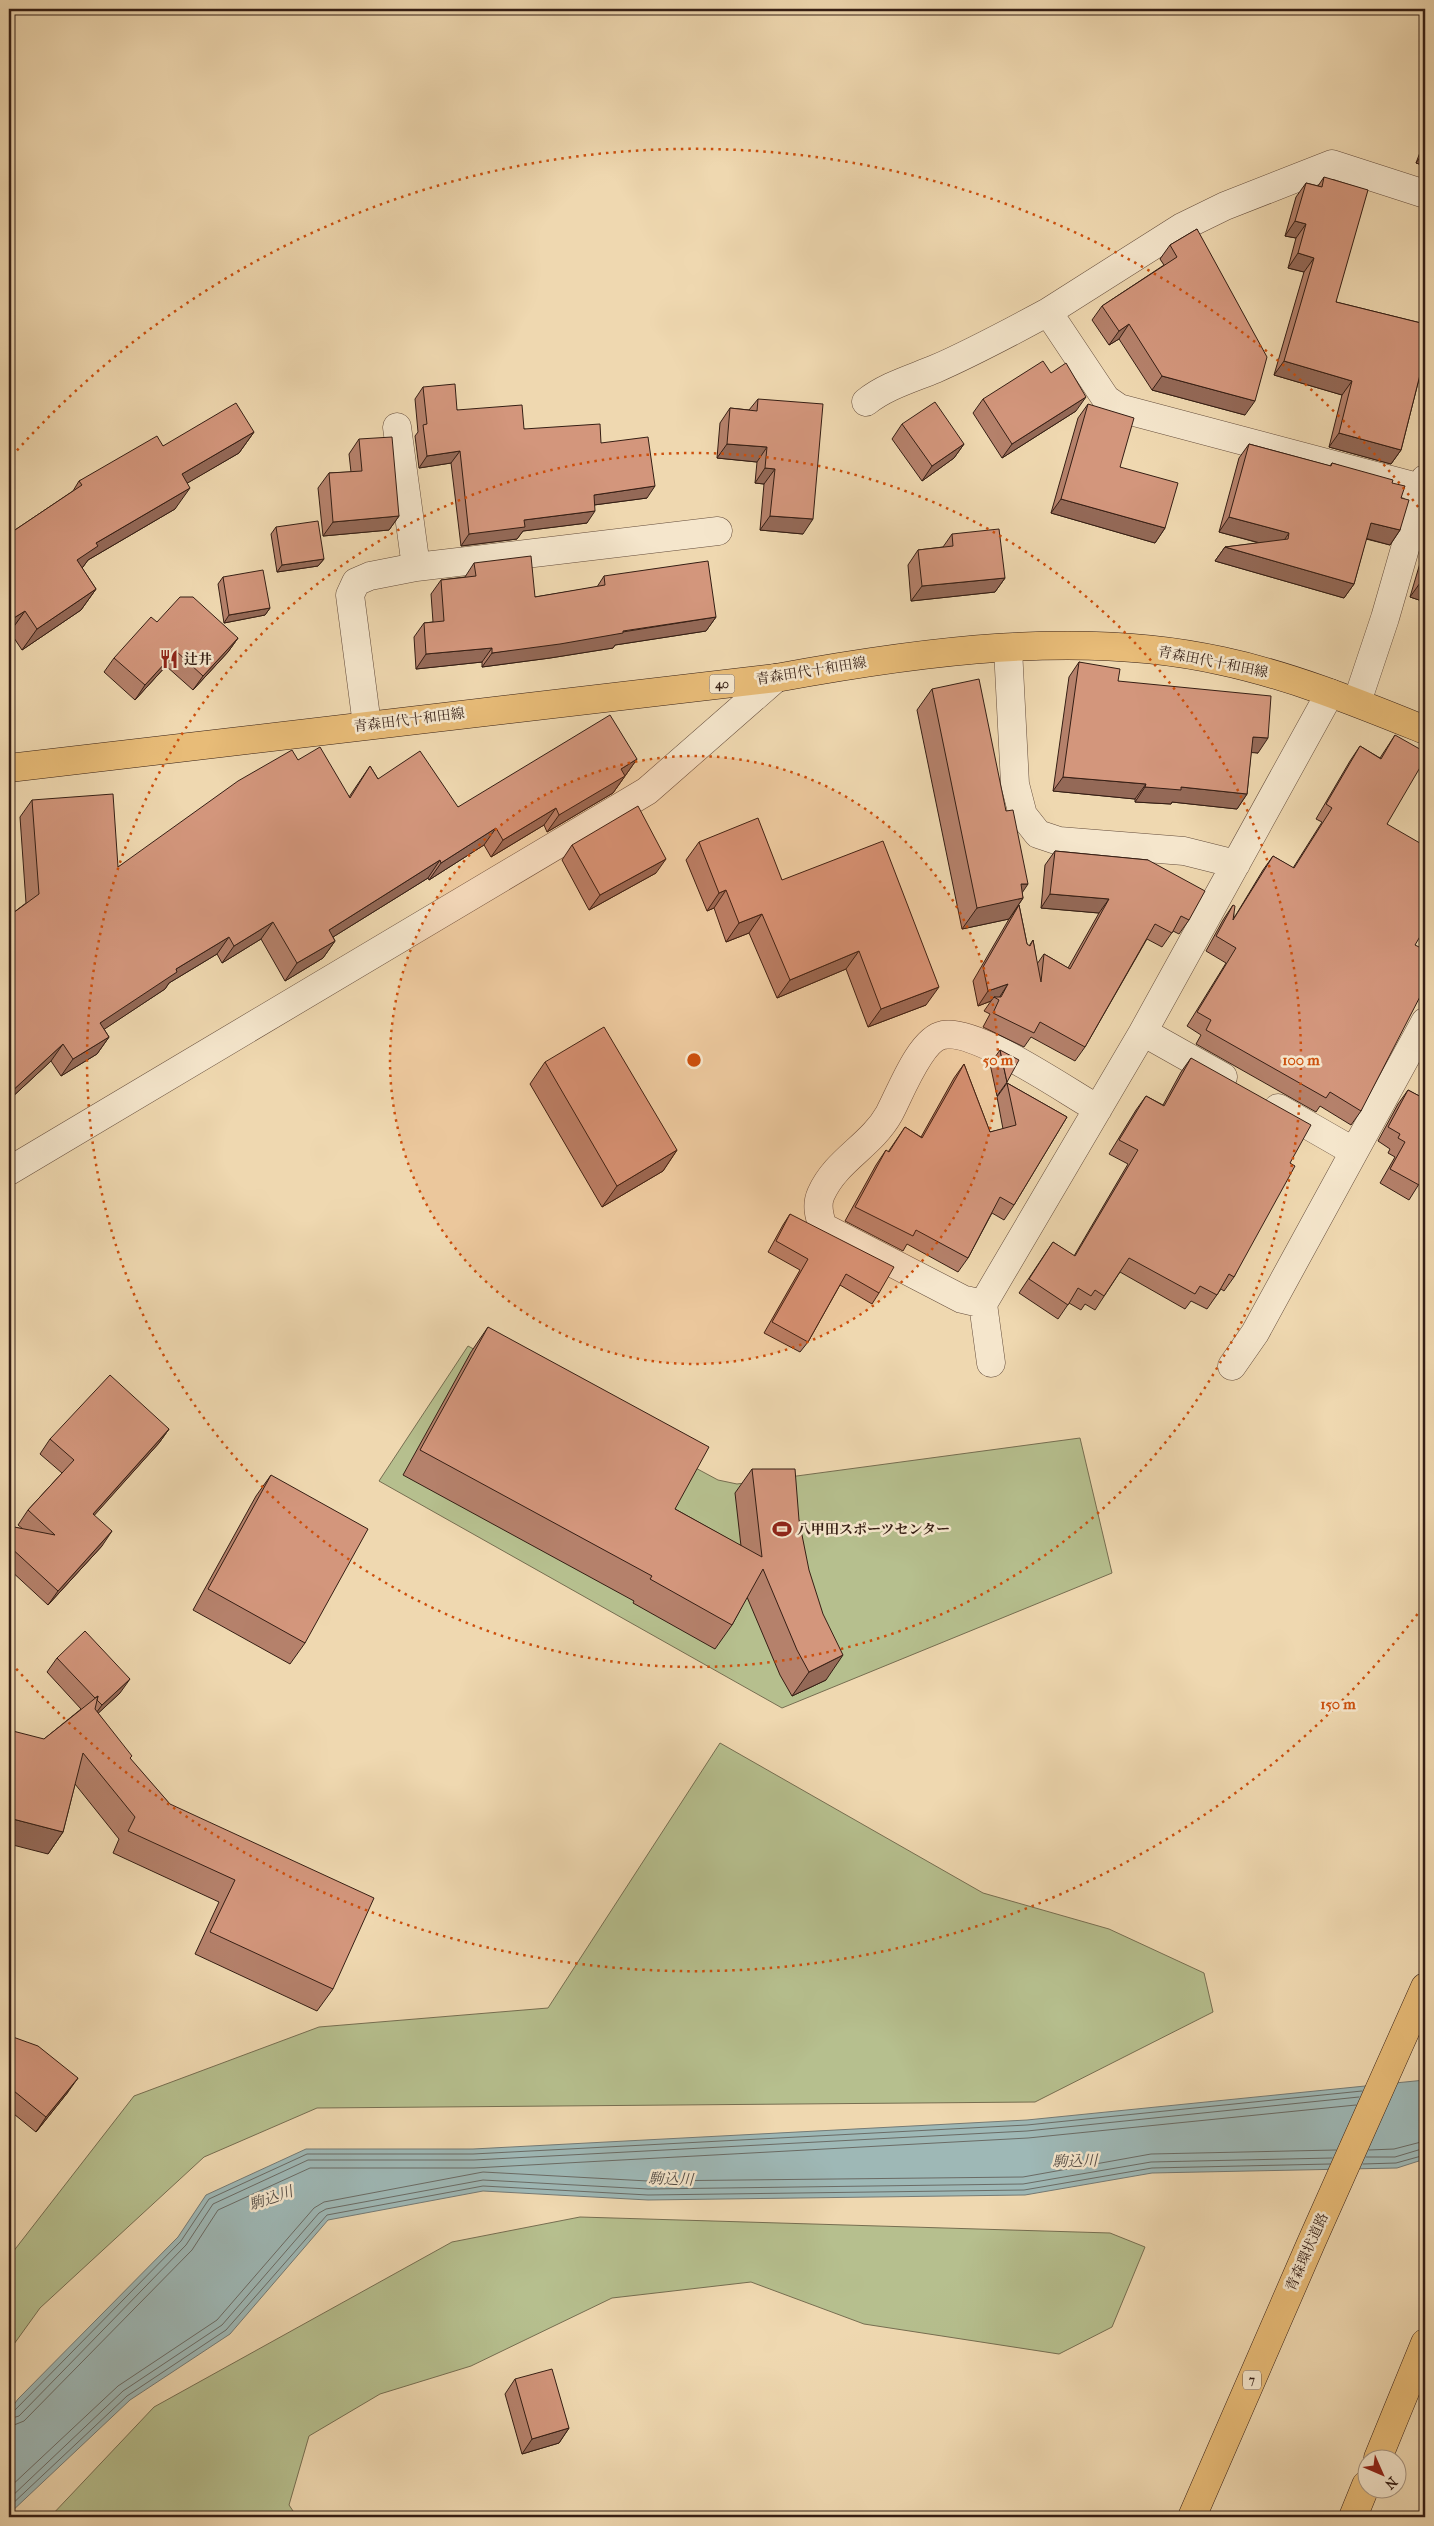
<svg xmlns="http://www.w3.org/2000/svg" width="1434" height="2526" font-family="'IM FELL French Canon','Noto Serif JP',serif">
<rect width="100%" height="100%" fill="#efd8b0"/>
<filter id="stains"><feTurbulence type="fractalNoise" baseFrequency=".004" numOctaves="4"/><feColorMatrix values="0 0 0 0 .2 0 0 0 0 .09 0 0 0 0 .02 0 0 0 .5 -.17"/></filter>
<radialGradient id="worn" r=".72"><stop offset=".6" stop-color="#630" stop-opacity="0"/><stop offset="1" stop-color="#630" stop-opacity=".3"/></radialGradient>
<path fill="#b6bf8e" stroke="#766e51" d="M468,1346L718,1480L737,1484L1080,1438L1112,1573L782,1708L379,1481Z
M720,1743L983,1893L1109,1929L1204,1973L1213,2012L1035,2102L317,2108L204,2157L40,2308L9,2351V2257L134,2096L319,2027L548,2008Z
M580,2217L1110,2233L1145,2247L1112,2327L1059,2354L864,2324L751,2282L612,2298L471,2366L380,2394L309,2436L289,2505L297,2517H50L154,2407L452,2242Z"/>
<path fill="#9eb8b6" stroke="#747a75" d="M1425,2080V2159L1397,2168L1152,2173L1025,2195L648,2200L483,2191L328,2220L230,2334L130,2400L9,2514V2411L18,2399L178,2237L206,2195L306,2149H473L1027,2120Z"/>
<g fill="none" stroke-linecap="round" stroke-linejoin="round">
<path stroke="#6a6b65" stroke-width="1" d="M1369,2150L1394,2149L1425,2141
M1366,2157H1395L1425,2148
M1363,2164L1396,2163L1425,2155
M9,2413L14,2411L181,2241L209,2199L307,2154H473L1027,2125L1362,2091
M9,2419L19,2416L186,2245L213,2204L308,2160H474L1027,2131L1359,2097
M9,2427L24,2421L192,2250L218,2210L310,2168H474L1028,2138L1356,2105
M9,2488L118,2386L217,2320L314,2208L324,2202L483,2172L648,2181L1023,2177L1151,2154L1336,2150
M9,2499L123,2391L222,2325L319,2213L326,2209L483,2180L648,2189L1023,2184L1151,2162L1332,2158
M9,2507L127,2396L226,2330L327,2215L483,2186L648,2195L1024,2190L1152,2168L1330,2164"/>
<g stroke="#644c3b" stroke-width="29">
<path id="minor" d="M1425,194L1332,164L1225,206L1182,227L1048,312L1106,399L1119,408L1425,489
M866,402C886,386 911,379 935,369C974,352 1011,332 1048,312
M397,427L416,567
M1008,649L1015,784L1023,815L1038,834L1059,841L1184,851L1236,864
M1357,702L1385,618L1425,479
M367,725L350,595L356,582L370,576L416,567L718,531
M1143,1032L1223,1077
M1278,1108L1353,1151
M9,1171L647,791L776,678
M983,1304L962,1299L823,1227C819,1216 816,1205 821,1194C836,1160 871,1146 889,1114C899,1096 920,1039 943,1035C976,1028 1066,1091 1098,1109
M991,1363L983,1304L1143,1032L1330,693
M1232,1366L1255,1333L1425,1022"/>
</g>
<g stroke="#351e14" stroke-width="29">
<path id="primary" d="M9,768L776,678C917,652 1081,629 1222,661C1292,676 1358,703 1425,730"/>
</g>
<g stroke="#351e14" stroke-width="29">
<path id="trunk" d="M1192,2517L1311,2243L1425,1987"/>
</g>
<g stroke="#351e14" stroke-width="29">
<path id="motorway" d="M1378,2458L1425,2343
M1353,2517L1366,2485"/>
</g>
<use href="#minor" stroke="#f5e6cc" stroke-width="28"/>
<use href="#primary" stroke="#e8bc78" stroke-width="28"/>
<use href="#trunk" stroke="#e8bc78" stroke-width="28"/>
<use href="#motorway" stroke="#e8bc78" stroke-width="28"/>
</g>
<path fill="#b5816b" stroke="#351e14" d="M1425,139V166L1416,163Z
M1324,177L1336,302L1425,324V376L1420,375L1401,450L1391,464L1329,447L1342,395L1274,375L1304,272L1288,268L1296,238L1285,236L1296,197L1306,183L1318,186Z
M1197,229L1245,415L1152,390L1119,339L1109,345L1092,320L1102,306L1164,265L1160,259L1170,245Z
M423,387L457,410L524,429L601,443L647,498L594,505L587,523L523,531L517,539L461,546L451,463L419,468L415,436L418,432L415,399Z
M758,399L803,534L760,530L764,484L755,483L757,462L717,458L720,423L730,408L749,410Z
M983,399L1076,411L1002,458L973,413Z
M1088,404L1120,467L1165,528L1155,543L1051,513L1078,418Z
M902,424L964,444L954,458L922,481L892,439Z
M254,432L239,453L187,483L175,509L88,560L82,568L96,589L81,610L22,650L10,632L9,633V534L73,491L79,481L163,446Z
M359,439L399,516L389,530L323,536L318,488L329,473L351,472L349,454Z
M1249,444L1330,466L1332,463L1392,483L1401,498L1400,530L1390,545L1366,539L1354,584L1344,598L1215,561L1225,547L1259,543L1219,532L1239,458Z
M276,527L324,559L318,566L277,572L271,534Z
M952,534L1005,578L995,592L911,601L908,565L918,550L943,547Z
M1425,535V602L1410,597L1423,553L1420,552Z
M474,563L535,597L597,587L604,576L716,617L706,631L615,645L613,648L550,658L482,667V662L416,669L414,637L424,623L433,622L431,594L441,580L465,577Z
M223,577L270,608L265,615L224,623L218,584Z
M157,622L238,638L228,652L193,690L166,666L135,700L104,672L114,658Z
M1079,662L1118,681L1258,753L1251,752L1247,794L1237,809L1172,802L1171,804L1135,802V799L1053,791L1069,677Z
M932,689L1006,811L1023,898L1009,919L962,929L917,710Z
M1395,735L1387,824L1415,945L1361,1111L1351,1125L1320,1106L1316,1112L1196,1044L1201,1035L1187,1026L1226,963L1206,951L1223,920L1233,905L1234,918L1263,870L1273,856L1293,868L1322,822L1316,819L1350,761L1360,746L1380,758Z
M637,759L613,793L547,832L544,825L491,857L484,845L429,880L428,878L333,937L335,941L323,958L285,981L261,939L222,963L217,954L169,983L165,989L104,1029L109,1037L97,1054L61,1076L51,1061L9,1100V916L26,903L20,817L32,800L118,867L298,760L349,797L370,766L378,779L458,807Z
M699,842L782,880L926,1005L868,1027L846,969L777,998L749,933L726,942L714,908L707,911L686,860Z
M572,845L656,873L589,910L562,860Z
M1055,851L1148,860L1189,920L1179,934L1173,931L1162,947L1147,939L1085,1047L1075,1061L1031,1037L1024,1047L983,1027L990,1014L984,1011L991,1001L978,1006L973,981L1009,919L1019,905L1027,944L1029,946L1033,940L1037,964L1044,954L1068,968L1099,913L1041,908L1045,865Z
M1000,1050L1007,1082L997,1096L990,1064Z
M1191,1058L1290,1163L1234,1277L1224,1291L1221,1289L1207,1309L1191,1301L1185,1309L1120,1272L1095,1310L1085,1304L1081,1310L1069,1303L1058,1319L1019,1293L1053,1242L1074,1256L1128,1164L1109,1154L1136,1110L1146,1096L1163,1105L1181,1072Z
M545,1062L677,1150L663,1171L602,1207L530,1084Z
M964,1064L990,1132L1003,1129L997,1097L1007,1083L1067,1117L1014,1205L1004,1220L992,1213L968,1258L958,1272L907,1244L903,1251L845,1221L876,1165L886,1150L888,1152L905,1127L921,1137L954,1078Z
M1408,1090L1425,1099V1188L1419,1184L1409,1200L1380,1183L1395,1157L1388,1153L1390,1149L1378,1141L1398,1104Z
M790,1214L879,1293L872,1304L840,1285L808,1342L800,1352L764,1333L800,1270L768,1252L783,1225Z
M488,1327L675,1509L741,1546L735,1493L752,1469L799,1520L826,1680L792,1696L780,1675L747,1597L732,1625L715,1649L633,1603L634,1601L403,1475L471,1352Z
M169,1429L159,1443L94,1515L102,1546L48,1605L9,1569V1526L23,1529L18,1525L28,1510L62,1473L40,1454L50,1439Z
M271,1475L305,1643L290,1664L193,1610L256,1496Z
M57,1658L120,1693L98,1713L130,1759L333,1989L317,2011L195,1954L219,1902L113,1853L119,1839L75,1784L63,1832L48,1854L44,1739L81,1709L47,1672Z
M9,2041L68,2092L36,2132L9,2110Z
M515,2379L569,2428L559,2443L522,2454L505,2394Z"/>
<path fill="#946957" stroke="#351e14" d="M1425,150V166L1416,163Z
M1295,221L1306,224L1296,238L1285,236Z
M1298,253L1314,258L1304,272L1288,268Z
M1129,324L1119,339L1109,345L1119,331Z
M1424,359H1425V376L1414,373Z
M1284,361L1352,381L1342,395L1274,375Z
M1162,376L1255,401L1245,415L1152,390Z
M1086,397L1076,411L1002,458L1012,444Z
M254,432L239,453L167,495L182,474Z
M1339,433L1401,450L1391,464L1329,447Z
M727,444L767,447L757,462L717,458Z
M964,444L954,458L922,481L932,466Z
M460,451L451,463L419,468L427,456Z
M765,468L775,469L764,484L755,483Z
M655,486L647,498L586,506L594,495Z
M190,488L175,509L88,560L83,567L62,581L77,560L96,543Z
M1061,499L1165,528L1155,543L1051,513Z
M595,511L587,523L523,531L517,539L461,546L469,534L524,520Z
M399,516L389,530L323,536L333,522Z
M770,516L813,519L803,534L760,530Z
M1229,517L1289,533L1279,548L1219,532Z
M1371,523L1400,530L1390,545L1361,537Z
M1425,545V549L1423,553L1420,552Z
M1225,547L1354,584L1344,598L1215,561Z
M324,559L318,566L277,572L282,565Z
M1005,578L995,592L911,601L922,586Z
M1420,583L1425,584V602L1410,597Z
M96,589L81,610L22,650L37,629Z
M270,608L265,615L224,623L229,615Z
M25,611L10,632L9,633V621Z
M716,617L706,631L615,645L613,648L550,658L482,667L492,653Z
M238,638L228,652L193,690L203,676Z
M492,648L482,662L416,669L426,654Z
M176,651L166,666L135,700L145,685Z
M1253,737L1268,738L1258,753L1243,752Z
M637,759L613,793L547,832L559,815L621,769Z
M1063,777L1146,784L1135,799L1053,791Z
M1145,787H1181L1247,794L1237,809L1172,802L1171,804L1135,802Z
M556,808L544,825L491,857L503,840Z
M496,828L484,845L429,880L441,863Z
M666,859L656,873L589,910L600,895Z
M440,860L428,878L317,947L329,930Z
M1021,884H1028L1018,899L1023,898L1009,919L962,929L977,908Z
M726,890L714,908L707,911L719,893Z
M1050,894L1109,899L1099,913L1041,908Z
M762,914L749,933L726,942L739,923Z
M273,922L261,939L222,963L234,946Z
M229,937L217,954L169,983L165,989L88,1040L100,1023L176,969Z
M335,941L323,958L285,981L297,963Z
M859,951L846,969L777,998L790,980Z
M1008,984L999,998L994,997L991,1001L978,1006L988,991Z
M939,987L926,1005L868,1027L881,1009Z
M109,1037L97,1054L61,1076L73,1059Z
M63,1044L51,1061L9,1100V1094L10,1093Z
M677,1150L663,1171L602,1207L617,1186Z
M169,1429L159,1443L83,1528L93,1514Z
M112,1531L102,1546L48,1605L58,1591Z
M843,1655L826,1680L792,1696L809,1672Z
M130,1679L120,1693L91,1720L102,1705Z
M9,1818L63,1832L48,1854L9,1844Z
M78,2078L68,2092L36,2132L46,2117Z
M569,2428L559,2443L522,2454L532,2439Z"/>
<path fill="#d3967c" stroke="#351e14" d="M1324,177L1368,190L1336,302L1425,324V359H1424L1401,450L1339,433L1352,381L1284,361L1314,258L1298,253L1306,224L1295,221L1306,183L1322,187Z
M1197,229L1267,357L1255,401L1162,376L1129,324L1119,331L1102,306L1177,257L1170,245Z
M1043,361L1051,373L1066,363L1086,397L1012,444L983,399Z
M455,384L457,410L522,405L524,429L600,424L601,443L648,437L655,486L594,495L595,511L524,520L525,527L469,534L460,451L427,456L423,425L427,424L423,387Z
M758,399L823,404L813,519L770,516L775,469L765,468L767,447L727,444L730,408L757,411Z
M935,402L964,444L932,466L902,424Z
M236,403L254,432L182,474L190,488L96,543L98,546L77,560L96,589L37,629L25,611L9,621V534L82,485L79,481L157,436L163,446Z
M1088,404L1134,418L1120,467L1178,483L1165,528L1061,499Z
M392,437L399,516L333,522L329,473L362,471L359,439Z
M1249,444L1331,466L1332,463L1393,480L1392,483L1405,486L1401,498L1409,500L1400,530L1371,523L1354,584L1225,547L1288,539L1289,533L1229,517Z
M318,521L324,559L282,565L276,527Z
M999,529L1005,578L922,586L918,550L953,546L952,534Z
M531,556L535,597L605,585L604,576L708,561L716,617L623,631V633L560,644L492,653V648L426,654L424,623L444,621L441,580L476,576L474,563Z
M1425,564V584L1420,583Z
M263,570L270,608L229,615L223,577Z
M180,597H193L238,638L203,676L176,651L145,685L114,658L151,617L157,622Z
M1079,662L1120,669L1118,681L1271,696L1268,738L1253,737L1247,794L1181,787V790L1145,787L1146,784L1063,777Z
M979,679L1006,811L1013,810L1028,884H1021L1023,898L977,908L932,689Z
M610,715L637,759L621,769L625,776L559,815L556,808L503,840L496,828L441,863L440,860L329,930L335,941L297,963L273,922L234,946L229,937L176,969L177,972L100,1023L109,1037L73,1059L63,1044L10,1093L9,1092V916L39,894L32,800L113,794L118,867L238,781L292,750L298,760L320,747L350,798L370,766L378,779L420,751L458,807Z
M1395,735L1425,752V759L1387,824L1425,846V928L1415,945L1425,950V987L1361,1111L1330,1092L1326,1098L1206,1030L1211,1020L1197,1012L1236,948L1216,936L1233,905L1235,906L1233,920L1273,856L1294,868L1332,808L1326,804L1360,746L1381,759Z
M638,806L666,859L600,895L572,845Z
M758,818L782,880L883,841L939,987L881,1009L859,951L790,980L762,914L739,923L726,890L719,893L699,842Z
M1055,851L1148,860L1205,891L1189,920L1181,916L1172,933L1155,924L1085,1047L1040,1022L1034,1033L993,1013L999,1000L994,997H1001L1008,984L988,991L983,967L1019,905L1027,944L1030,946L1033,940L1041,982L1044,954L1070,969L1109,899L1050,894Z
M604,1027L677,1150L617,1186L545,1062Z
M1000,1050L1019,1060L1007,1082Z
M1191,1058L1311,1125L1290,1163L1295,1166L1234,1277L1229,1274L1217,1295L1200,1286L1195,1294L1129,1258L1104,1296L1095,1290L1091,1296L1078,1288L1068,1305L1029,1279L1053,1242L1075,1256L1138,1150L1119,1140L1146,1096L1164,1106Z
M964,1064L990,1132L1016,1125L1007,1083L1067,1117L1014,1205L1000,1197L968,1258L916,1230L913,1236L855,1207L886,1150L889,1152L905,1127L922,1138Z
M1408,1090L1425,1099V1174L1419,1185L1390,1169L1405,1142L1398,1138L1400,1134L1388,1127Z
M790,1214L894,1267L879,1293L846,1274L808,1342L772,1322L808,1259L776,1241Z
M488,1327L709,1447L675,1509L762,1557L752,1469H795L799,1520L809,1570L823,1614L843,1655L809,1672L797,1650L763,1569L732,1625L650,1579L652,1576L420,1450Z
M110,1375L169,1429L93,1514L112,1531L58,1591L9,1546V1526L55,1535L28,1510L74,1460L50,1439Z
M271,1475L368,1529L305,1643L208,1589Z
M85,1631L130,1679L102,1705L97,1700L98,1696L95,1698L57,1658Z
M98,1696L95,1709L132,1756L130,1758L170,1804L374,1898L333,1989L210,1932L235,1880L128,1831L135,1817L83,1753L63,1832L9,1818V1730L44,1739Z
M13,2037L38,2046L78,2078L46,2117L9,2087V2041Z
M552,2369L569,2428L532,2439L515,2379Z"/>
<circle cx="694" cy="1060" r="304" fill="#cd500d" fill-opacity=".12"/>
<g fill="none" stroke="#cd500d" stroke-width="2.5" stroke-dasharray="2.5 5">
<circle cx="694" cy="1060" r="304"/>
<circle cx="694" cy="1060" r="607"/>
<path d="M1422 1608A911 911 0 0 1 12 1664M12 456A911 911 0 0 1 1422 512"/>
</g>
<defs>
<g id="restaurant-bare" transform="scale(1.5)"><path d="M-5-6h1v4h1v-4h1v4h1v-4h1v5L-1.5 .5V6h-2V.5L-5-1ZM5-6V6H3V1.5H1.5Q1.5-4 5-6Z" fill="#8f2418" stroke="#f5e6cc" stroke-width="2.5" paint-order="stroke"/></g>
<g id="stadium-bare" transform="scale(1.5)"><path d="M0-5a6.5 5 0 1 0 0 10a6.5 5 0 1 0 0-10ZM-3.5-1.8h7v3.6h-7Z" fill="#8f2418" stroke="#f5e6cc" stroke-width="2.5" paint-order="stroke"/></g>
</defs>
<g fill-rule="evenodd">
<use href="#restaurant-bare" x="169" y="659"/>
<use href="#stadium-bare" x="782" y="1529"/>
</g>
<g text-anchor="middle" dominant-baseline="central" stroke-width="5" stroke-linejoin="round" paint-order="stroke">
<g fill="#f5e6cc" stroke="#6f5a4b" stroke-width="1">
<rect x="709.5" y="674.5" width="25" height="19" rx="4"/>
<rect x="1243" y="2370.5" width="18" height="19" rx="4"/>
</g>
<g font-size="12" font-weight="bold" fill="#351e14">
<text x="722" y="684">40</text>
<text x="1252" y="2380">7</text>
</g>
<g font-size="14" font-weight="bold" fill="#351e14" stroke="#f5e6cc" text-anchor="start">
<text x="184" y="659">辻井</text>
<text x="797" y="1529">八甲田スポーツセンター</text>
</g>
<g font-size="14" fill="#351e14" stroke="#f5e6cc">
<text transform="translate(1213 662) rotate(11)">青森田代十和田線</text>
<text transform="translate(811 671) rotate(-9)">青森田代十和田線</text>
<text transform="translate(409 720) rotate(-7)">青森田代十和田線</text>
<text transform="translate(1307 2252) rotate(-66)">青森環状道路</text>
</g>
<g font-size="15" font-style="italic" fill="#544c45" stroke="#f5e6cc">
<text transform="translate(1075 2161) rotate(-1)">駒込川</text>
<text transform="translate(671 2179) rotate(2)">駒込川</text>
<text transform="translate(271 2198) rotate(-19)">駒込川</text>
</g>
</g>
<circle cx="694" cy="1060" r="8" fill="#cd500d" stroke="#f5e6cc" stroke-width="2.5"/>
<g font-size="15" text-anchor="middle" font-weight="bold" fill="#cd500d" stroke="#f5e6cc" stroke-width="5" stroke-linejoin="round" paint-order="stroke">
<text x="998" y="1065">50 m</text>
<text x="1301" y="1065">100 m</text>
<text x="1338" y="1709">150 m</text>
</g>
<rect width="1434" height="2526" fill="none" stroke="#efd8b0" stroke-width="30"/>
<rect x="10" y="10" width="1414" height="2506" fill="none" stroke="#351e14" stroke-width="2.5"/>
<rect x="15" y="15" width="1404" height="2496" fill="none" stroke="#351e14"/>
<g transform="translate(1382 2474) rotate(135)"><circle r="24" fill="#f5e6cc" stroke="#a89682"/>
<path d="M0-4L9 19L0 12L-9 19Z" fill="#8f2418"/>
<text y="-8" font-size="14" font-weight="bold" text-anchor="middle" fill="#351e14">N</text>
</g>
<rect width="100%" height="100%" filter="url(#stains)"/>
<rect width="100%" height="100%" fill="url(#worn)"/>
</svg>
